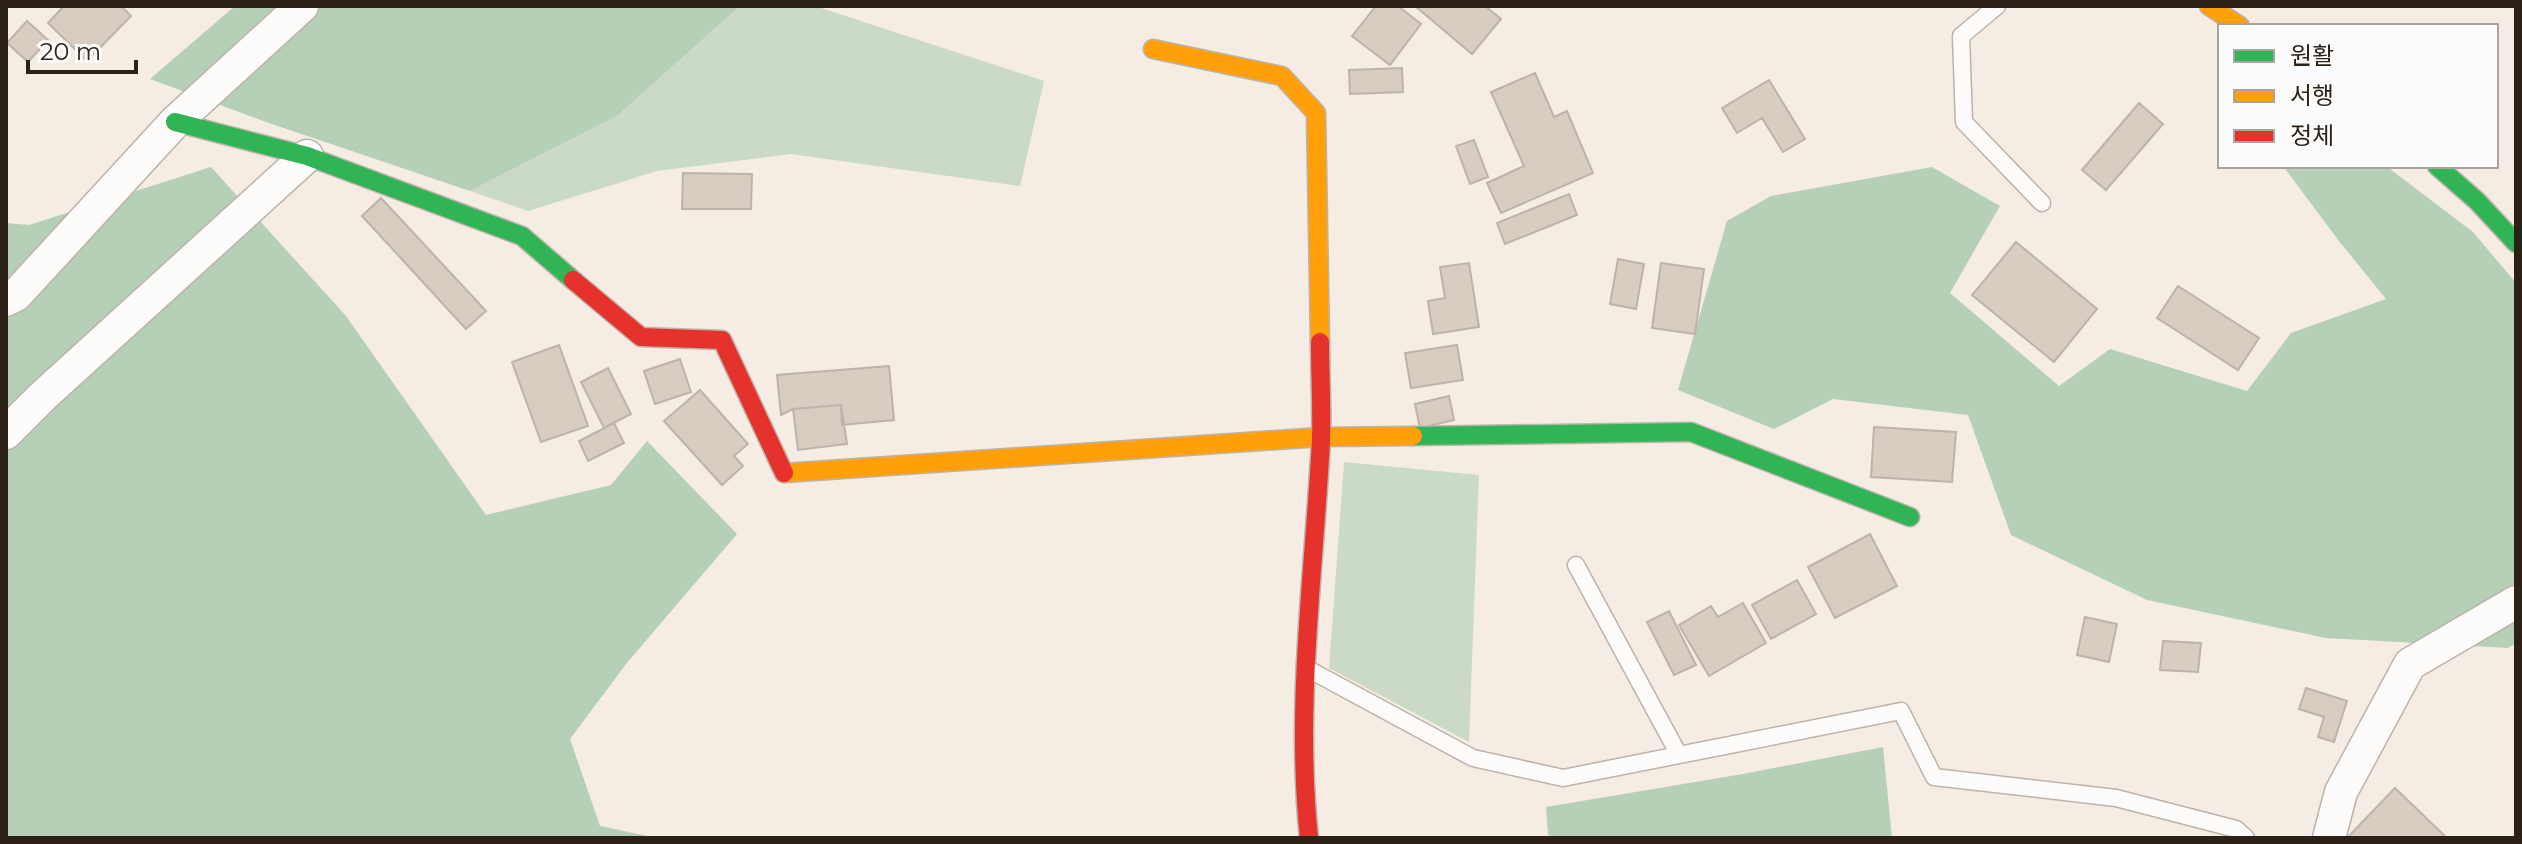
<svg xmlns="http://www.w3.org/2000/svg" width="2522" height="844" font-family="Montserrat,'Noto Sans KR',sans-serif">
<rect width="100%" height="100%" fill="#f5ece3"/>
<path fill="#cadac7" d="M740,6H815L1044,81L1020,186L791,154L657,171L528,211L470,191L617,116Z
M1344,462L1479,475L1469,742L1329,668Z"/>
<path fill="#b6cfb7" d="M235,6H740L617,116L470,191L266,122L150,79Z
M2283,166H2386L2473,232L2516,283V643L2508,648L2326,638L2147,600L2011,535L1968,415L1833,399L1774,429L1678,390L1727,221L1771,196L1932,167L2000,206L1950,293L2059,386L2110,349L2247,391L2291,333L2386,299L2339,241Z
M211,167L346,316L486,515L611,485L647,441L737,534L626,664L570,739L600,826L657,838H6V223L29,225Z
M1883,747L1892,838H1559L1548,835L1546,807L1743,774Z"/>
<path fill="#d9ccc0" stroke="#bcb3aa" stroke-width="2" d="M64,6H121L131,16L87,61L48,23Z
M1376,6H1398L1421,24L1390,65L1352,36Z
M1415,6H1485L1501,19L1472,54Z
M27,21L48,40L28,62L7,43Z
M1402,68L1403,92L1350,94L1349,70Z
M1535,73L1554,117L1567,111L1593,173L1501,213L1487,183L1524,166L1491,92Z
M1769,80L1805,139L1783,152L1762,118L1737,133L1722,108Z
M2139,103L2163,124L2106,190L2082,170Z
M1474,140L1488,177L1470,184L1456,146Z
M683,173L752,174L751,209H682Z
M1569,194L1577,215L1505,244L1497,223Z
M381,198L486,311L466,329L362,216Z
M2016,242L2097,309L2054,362L1972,295Z
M1618,259L1644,264L1636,309L1610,304Z
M1469,263L1479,327L1433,334L1428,301L1445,298L1440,267Z
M1661,263L1704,269L1695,334L1652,328Z
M2178,286L2259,338L2238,370L2157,318Z
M559,345L588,426L541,442L512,362Z
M1457,345L1463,380L1411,388L1405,353Z
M680,359L691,392L655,404L644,371Z
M889,366L894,420L842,425L841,405L793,409L781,415L777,375Z
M608,368L631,414L604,428L581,382Z
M700,390L748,444L734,456L743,466L722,485L664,421Z
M1449,396L1454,420L1420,428L1415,404Z
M841,405L847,444L798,450L793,409Z
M614,423L624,443L588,461L579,441Z
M1874,427L1956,432L1952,482L1871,477Z
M1870,534L1897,586L1835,618L1808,567Z
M1797,580L1816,614L1771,639L1752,605Z
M1743,603L1766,643L1709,676L1679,625L1711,606L1718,617Z
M1669,611L1696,665L1674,675L1647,622Z
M2085,617L2117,624L2109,662L2077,655Z
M2163,641L2201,643L2198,672L2160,670Z
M2306,688L2347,701L2334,742L2318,737L2324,717L2299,709Z
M2395,788L2447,838H2351L2349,836Z"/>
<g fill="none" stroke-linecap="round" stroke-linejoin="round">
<g stroke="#bcb3aa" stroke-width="19">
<path id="lane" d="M1997,6L1961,36L1964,122L2042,203
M1576,565L1679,755
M1308,669L1473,758L1563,778L1901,711L1934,777L2116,798L2236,829L2246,838"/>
</g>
<g stroke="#bcb3aa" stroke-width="35">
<path id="street" d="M6,300L16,295L175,122L302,6
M6,433L43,396L307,156
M2329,838L2341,792L2410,664L2516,602"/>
</g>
<g stroke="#bcb3aa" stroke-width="21">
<path id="fast" d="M175,122L307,156L522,236L573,280
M2437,166L2477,201L2516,243
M1413,436L1691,432L1910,517"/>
</g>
<g stroke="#bcb3aa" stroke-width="21">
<path id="slow" d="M2209,6L2240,26
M1153,49L1282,76L1316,113L1320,342
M784,473L1321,437L1413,436"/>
</g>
<g stroke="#bcb3aa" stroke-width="21">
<path id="jam" d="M573,280L641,337L722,340L784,473
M1309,838C1295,705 1314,573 1321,440C1322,407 1320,374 1320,342"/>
</g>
<use href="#lane" stroke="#fefcfb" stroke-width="16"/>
<use href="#street" stroke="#fefcfb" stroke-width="32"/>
<use href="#fast" stroke="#30b455" stroke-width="18"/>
<use href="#slow" stroke="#ff9f0a" stroke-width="18"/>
<use href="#jam" stroke="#e5322d" stroke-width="18"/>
</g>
<rect width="2522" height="844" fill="none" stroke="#2c2117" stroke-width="16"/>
<rect x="2218" y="24" width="280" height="144" fill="#fcfcfc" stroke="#a9a4a0" stroke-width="2"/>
<rect x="2234" y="50" width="40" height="12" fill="#30b455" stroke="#a9a4a0" stroke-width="2"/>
<text x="2290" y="64" font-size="24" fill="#2c2117">원활</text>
<rect x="2234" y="90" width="40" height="12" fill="#ff9f0a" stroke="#a9a4a0" stroke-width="2"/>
<text x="2290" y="104" font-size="24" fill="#2c2117">서행</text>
<rect x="2234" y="130" width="40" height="12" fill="#e5322d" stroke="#a9a4a0" stroke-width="2"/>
<text x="2290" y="144" font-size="24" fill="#2c2117">정체</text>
<path d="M28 60v12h108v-12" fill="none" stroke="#2c2117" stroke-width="4"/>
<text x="40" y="60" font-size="24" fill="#2c2117" stroke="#fcfcfc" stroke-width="6" paint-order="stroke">20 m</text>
</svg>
